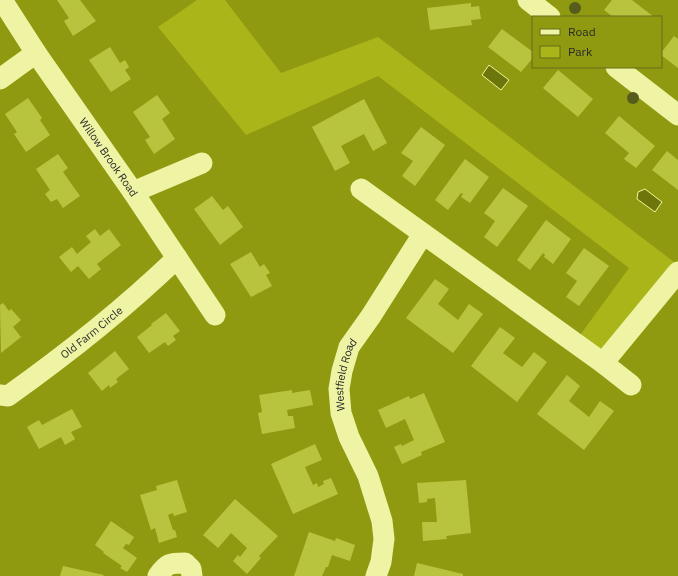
<svg xmlns="http://www.w3.org/2000/svg" width="678" height="576" font-family="'IBM Plex Sans',sans-serif">
<rect width="100%" height="100%" fill="#8f9a11"/>
<path fill="#aab519" d="M197,0H225L281,73L378,37L678,265L603,363L575,342L629,268L378,76L246,135L158,27Z"/>
<path fill="#6c760a" stroke="#f2f796" d="M489,65L509,80L501,90L482,75Z
M645,189L662,202L655,212L637,199L638,192Z"/>
<path fill="#b9c43e" d="M57,0H80L96,21L73,36L64,21L69,18Z
M612,0H632L654,17H613L604,10Z
M471,3V7L479,6L481,19L471,20L472,25L430,30L427,8Z
M502,29L533,52V58L521,72L488,47Z
M674,36L678,39V68L661,55V53Z
M110,47L120,63L125,60L129,67L125,70L131,79L111,92L89,60Z
M558,70L593,99L578,117L543,88Z
M157,95L170,113L162,119L175,139L154,154L145,140L150,137L133,112Z
M28,98L42,118L40,120L50,135L26,152L14,134L17,132L5,114Z
M364,99L387,143L373,151L364,134L341,146L350,163L335,171L312,127Z
M619,116L655,146L636,168L624,159L629,153L605,133Z
M421,127L445,145L415,186L402,176L413,161L401,153Z
M667,151L678,160V190L652,170Z
M58,154L68,168L63,172L80,196L63,208L57,199L51,202L45,194L50,190L36,169Z
M465,159L489,177L470,203L461,197L463,194L461,193L448,210L435,200Z
M503,188L528,206L497,247L484,237L495,221L484,213Z
M212,196L223,210L228,206L243,227L220,245L194,209Z
M546,220L571,239L553,264L544,257L545,255L543,253L530,270L517,260Z
M95,229L100,236L109,229L121,245L97,264L101,269L89,279L78,266L71,272L59,257L72,247L77,254L91,242L86,236Z
M584,248L609,266L579,306L566,297L577,281L566,273Z
M251,252L260,267L264,264L270,273L266,275L272,286L251,297L230,264Z
M435,279L449,289L438,304L458,320L469,304L483,314L453,353L406,318Z
M3,303L9,311L11,309L21,320L13,327L21,337L1,353L0,305Z
M166,313L180,331L173,336L176,340L168,346L165,342L149,353L137,337L152,325L151,324Z
M500,327L515,338L503,353L522,367L534,352L547,362L517,402L471,366Z
M115,351L129,369L116,379L118,382L110,388L109,385L102,391L88,373Z
M567,375L580,386L569,401L589,417L600,401L614,411L584,450L537,414Z
M292,390V393L310,390L313,405L287,410L288,416H293L295,428L262,434L258,413L262,412L259,395Z
M424,393L445,442L421,452L422,455L402,464L394,447L401,444L402,446L414,440L405,419L386,428L378,410L409,396L410,399Z
M72,409L82,427L71,432L75,439L65,445L61,437L39,449L27,427L39,420L42,425Z
M315,444L322,460L305,467L313,485L317,483L318,487L324,484L323,481L331,478L338,494L293,514L271,464Z
M177,480L187,512L174,516L173,513L168,515L173,530H175L177,537L159,543L155,528L151,530L140,495L157,490L156,486Z
M466,480L471,533L446,536L447,539L423,541L422,522H437L435,498L427,499V502L419,503L417,483Z
M235,499L278,536L259,556L261,558L247,574L233,561L238,555L240,557L247,548L231,533L218,548L203,535Z
M111,521L134,537L129,545L126,544L123,548L137,558L127,572L120,568L122,566L103,553L104,552L95,545Z
M309,532L335,541L336,538L355,545L350,561L332,555L328,567H326L322,576H294Z
M417,563L463,574V576H414Z
M63,566L104,575L103,576H60Z"/>
<g fill="none" stroke-linecap="round" stroke-linejoin="round">
<g stroke="#eff4a4" stroke-width="21">
<path id="s1" d="M2,0L36,53L133,192L215,315"/>
<path d="M528,0L550,17"/>
<path d="M616,67L678,115"/>
<path d="M0,79L36,53"/>
<path d="M361,189L603,363L631,385"/>
<path d="M133,192L202,163"/>
<path d="M603,363L678,272"/>
<path id="s2" d="M0,395L8,396C67,354 125,308 177,258"/>
<path d="M158,576C167,563 170,563 185,563L191,569L192,576"/>
<path id="s3" d="M376,576L381,562L384,539L382,521L368,476L349,437L341,413L339,389L342,371L349,347L371,316L423,234"/>
</g>
</g>
<g fill="#565c1b">
<circle cx="575" cy="8" r="6"/>
<circle cx="633" cy="98" r="6"/>
</g>
<g text-anchor="middle" dominant-baseline="central" stroke-width="4" stroke-linejoin="round" paint-order="stroke">
<g font-size="11" fill="#292929" stroke="#8f9a11">
<text stroke="none"><textPath href="#s1" startOffset="190">Willow Brook Road</textPath></text>
<text stroke="none"><textPath href="#s2" startOffset="113">Old Farm Circle</textPath></text>
<text stroke="none"><textPath href="#s3" startOffset="211">Westfield Road</textPath></text>
</g>
</g>
<rect x="532" y="16" width="130" height="52" fill="#8f9a11" stroke="#666d1b"/>
<rect x="540" y="29" width="20" height="6" fill="#eff4a4" stroke="#666d1b"/>
<text x="568" y="36" font-size="12" fill="#292929">Road</text>
<rect x="540" y="46" width="20" height="12" fill="#aab519" stroke="#666d1b"/>
<text x="568" y="56" font-size="12" fill="#292929">Park</text>
</svg>
